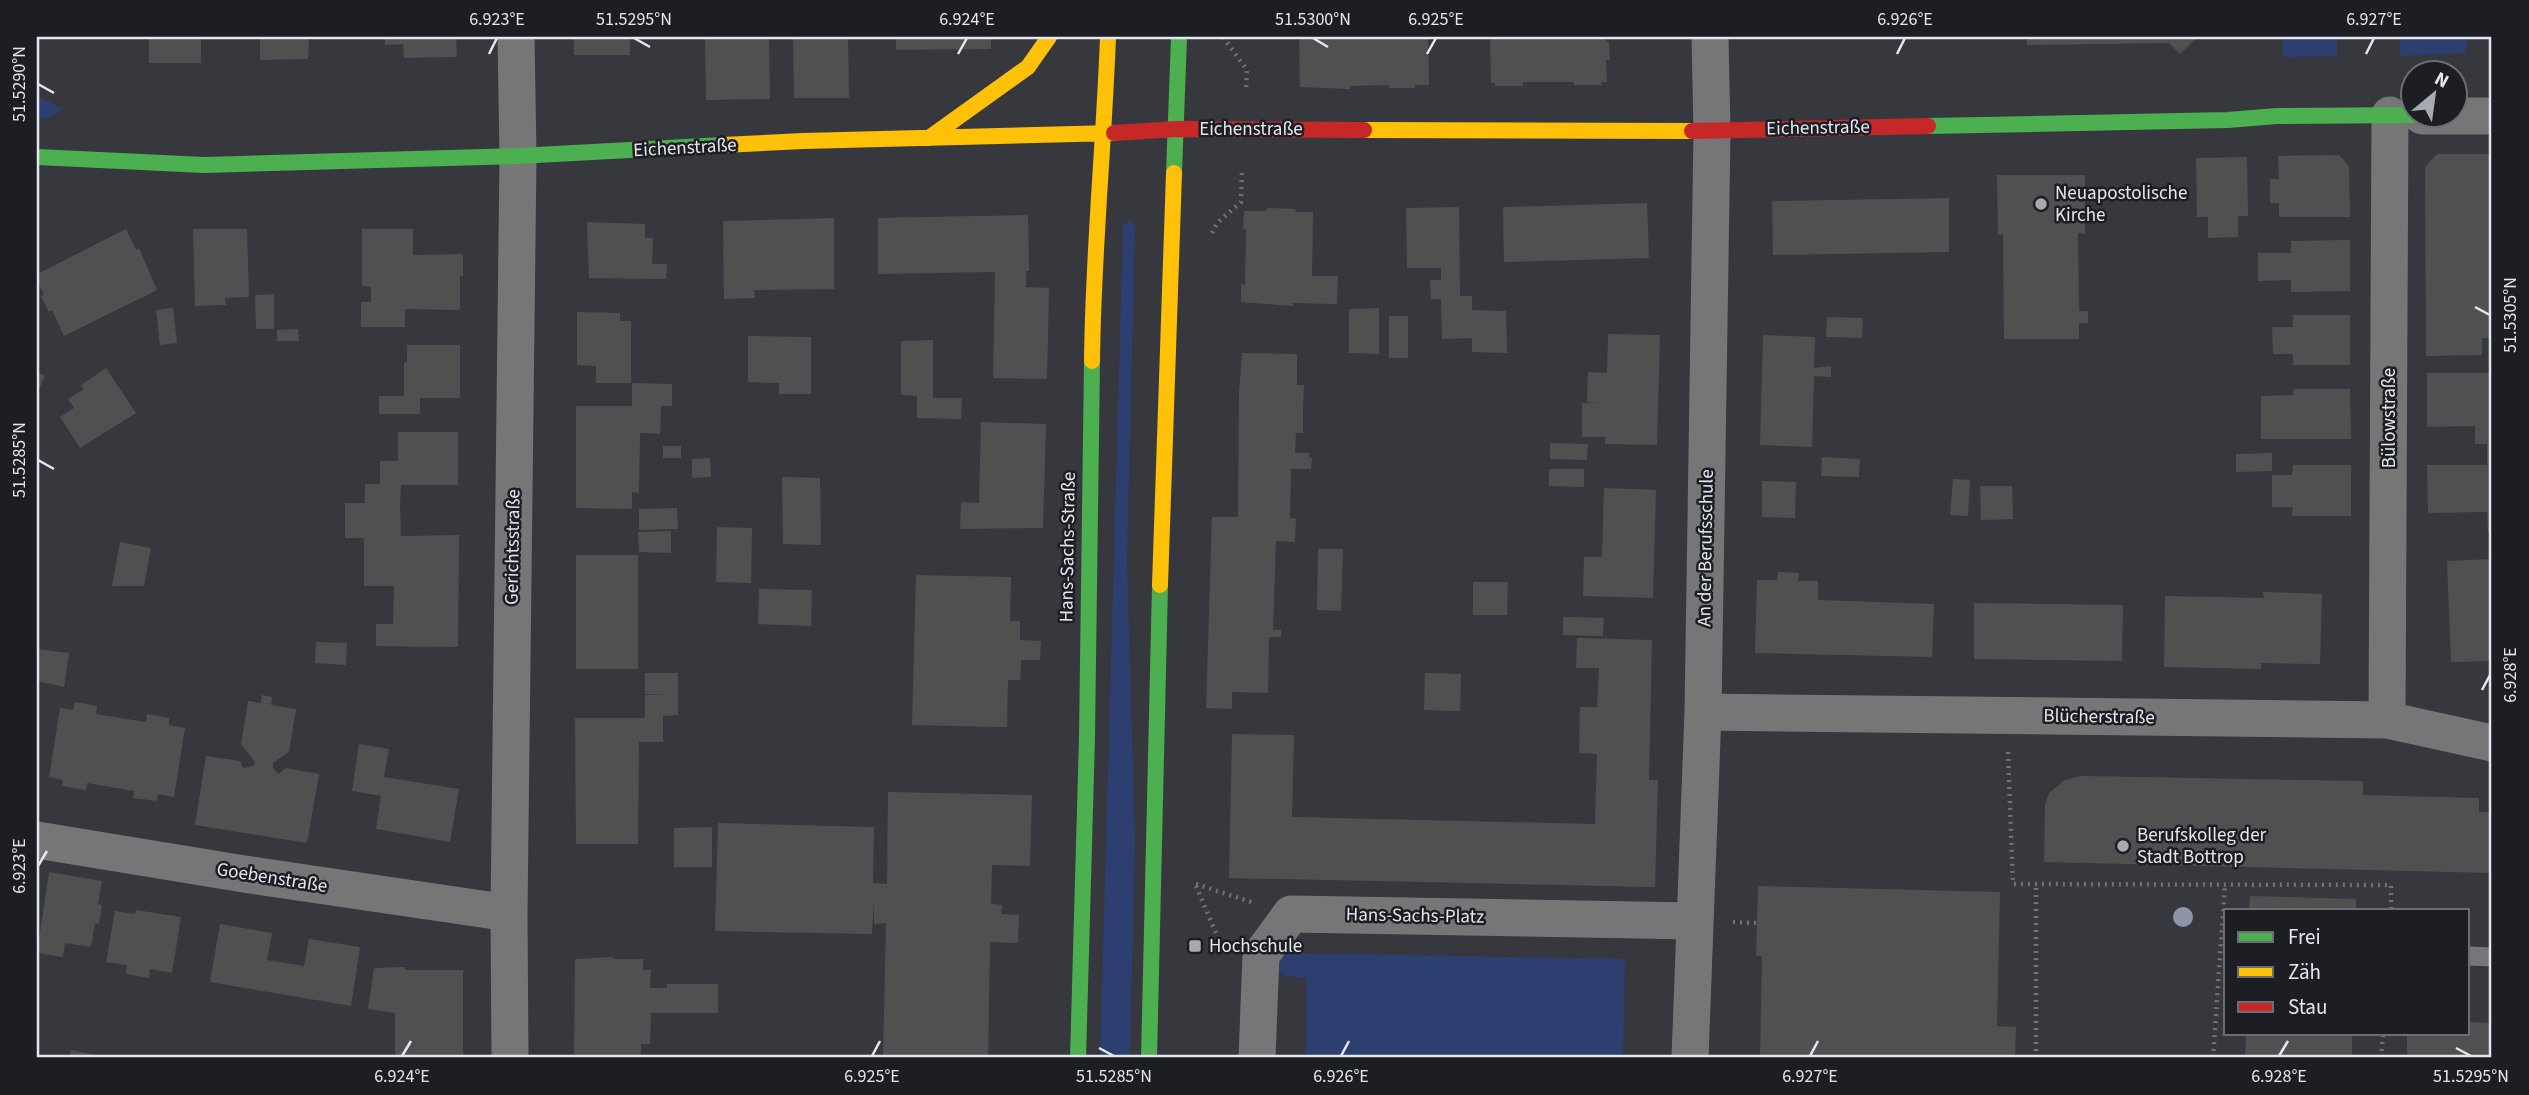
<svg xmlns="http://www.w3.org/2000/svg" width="2529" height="1095" font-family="'Source Sans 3',sans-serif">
<rect width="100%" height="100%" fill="#36383e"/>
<path fill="#2d3e70" d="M2282,37H2337V56L2283,57Z
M2400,37H2468L2465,53L2400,56Z
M37,96L62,108C55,118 48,118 37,118Z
M1130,220L1134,224L1135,229L1127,559L1135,840L1130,1058H1100L1123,225Z
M1285,953L1625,959L1623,1058H1306V978L1285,976L1279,971V962Z"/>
<path fill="#515051" d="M149,37H201V63H149Z
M260,37H309L308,59L260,60Z
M385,37H456L457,57L404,58L403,44L385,45Z
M574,37H630V55H574Z
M705,37H769L770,99L706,100Z
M793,37H848L849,98H794Z
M896,37H991V49L896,50Z
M1299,37H1428L1429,85H1415V88H1389V85L1350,86V89H1348L1300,87Z
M1490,37H1606V42H1609L1610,60H1606L1607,82H1601L1602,85H1574V82H1523V86H1495V83H1491Z
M2027,37H2197L2180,54L2169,43L2027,45Z
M2437,154H2492V295H2490V338H2482V355L2426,356L2425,167Z
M2339,155L2349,166L2350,217H2279V203H2270V179H2279L2278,156Z
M2247,157L2248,216H2238V237L2208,238V217H2197L2196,158Z
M1997,175H2085V234L2078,233L2079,311H2088V323H2079V339H2004L2003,234L1998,235Z
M1949,198V252L1773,255L1772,201Z
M1647,203L1649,258L1504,262L1503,207Z
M1459,207L1460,296H1472V310L1506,311L1507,353L1472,352V338L1442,339L1441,299H1431L1430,280H1441V268H1407L1406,208Z
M1267,208L1296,209L1295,212H1313L1312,276H1338L1337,304L1293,303V306L1241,302V284L1245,285L1246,229H1243L1244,211H1266Z
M1028,215L1029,271H1026V287L1049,288L1047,379L993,378L995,272L878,274V218Z
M834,218V289L754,290L755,298L724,299L723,221Z
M587,222L645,224V238H653L652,264H667L666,279L589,278Z
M126,229L136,250L139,248L157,290L64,336L52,310L49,312L41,296L44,295L37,281V274Z
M193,229H247L249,297L225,298L226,305L195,306Z
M362,229H413V255L463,254V276H460V310L405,309V327H361V302H371V287L362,286Z
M2350,240V291L2291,292V280L2258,281V253H2291V241Z
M274,294V329H256L255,295Z
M173,308L177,343L160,345L156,310Z
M1379,308V354L1349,353V309Z
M577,312L620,313V321H631V383H596V366L577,365Z
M2293,315H2350V365H2293V354H2273L2272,327H2293Z
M1389,316H1408V358H1389Z
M1827,317L1863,318L1862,338L1826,337Z
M298,329L299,341H277V330Z
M1608,334L1660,335L1657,445L1605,444V437H1582V403H1598L1587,402L1588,372L1607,373Z
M1763,335L1815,337L1814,368L1831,366V377L1814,376L1812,447L1760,445Z
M748,336L811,337V394H779V383L748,382Z
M933,340V398H962L961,419L917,418V396L901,395V341Z
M407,345H460V398H420V414H379V396H404V362H407Z
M1242,353L1297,354V385H1304L1303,409V433H1296L1295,453H1309V458H1312L1311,469H1291L1290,518L1296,519L1295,542L1276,541L1273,630H1281V637H1269L1268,693L1232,692V709L1206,708L1212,517H1238L1239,393Z
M106,368L136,413L80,448L60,417L74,408L68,399L84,389L81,385Z
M37,372L45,376L37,394Z
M2427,373H2492V533H2488L2487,512L2428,513L2427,465H2487V444H2475V426L2427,427Z
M632,383L672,384V406H661L660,434L640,433L639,493L632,492V509L576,508V406H632Z
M2294,389H2350L2351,439H2261V396L2293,395Z
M981,422L1046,424L1043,528L960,529L961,502L979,503Z
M398,432H458V485H401L400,503L401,536L459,535L458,647L376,646V624H393L394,586H364V538H345V503H365V484H380V461H398Z
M1550,443L1588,444L1587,460L1550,459Z
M663,446H681V458H663Z
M2272,453V471L2236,472V454Z
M1822,457L1860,459L1859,477L1821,476Z
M710,458L711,477L692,478V459Z
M2293,465H2351V516H2292L2293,507H2272V475H2292Z
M1549,469H1584V487L1549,486Z
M782,477L820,478L821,545L783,544Z
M1953,479L1970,480L1968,516L1950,515Z
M1762,481L1796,482L1795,518L1762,517Z
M1980,486H2012L2013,519L1981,520Z
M1604,488L1656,490L1653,598L1583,596L1584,557H1602Z
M677,508L678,529L639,530V509Z
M717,527L752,528L751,583L716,582Z
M671,531V553L639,552L638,532Z
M120,542L151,548L144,586H112Z
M1318,549H1343L1341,611L1317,610Z
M576,555H638V669H576Z
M2492,559V661L2451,662L2447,561Z
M1778,572L1799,573L1798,581H1818V600L1934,604L1932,657L1755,653L1757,580H1777Z
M916,575L1011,577L1010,621H1020V640L1041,641L1040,660H1021L1020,680H1008L1007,727L912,725Z
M1473,582H1508L1507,615H1473Z
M759,589L812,590L811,626L758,624Z
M2263,592L2322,594L2320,664L2261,663V669L2164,667L2165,596L2264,598Z
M1974,603L2123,605L2122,661L1974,659Z
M1563,617L1604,618L1603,636L1563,635Z
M1577,638L1652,640L1649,780H1658L1655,887L1229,878L1232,734L1294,735L1292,817L1595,824L1597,754L1579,753L1580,707H1597L1599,668H1576Z
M316,642L347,643L346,665L315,663Z
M37,649L69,653L64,687L37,681Z
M645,673H678V715L663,716V742H639L638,844H576L575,718H645V695H670L645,694Z
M1425,673L1461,674L1460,711L1424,710Z
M262,695L272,697L271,705L296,709L289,752L273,763V768L278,774L286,768L319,774L307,843L195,825L206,756L240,761L243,768L254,766L255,762L241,744L248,701L261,703Z
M75,702L97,706L96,714L146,722L147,714L169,718V725L185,728L174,797L158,794L157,801L133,798L134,791L87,783L86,790L62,786L63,780L49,777L60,708L73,710Z
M359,744L389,749L384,777L459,789L450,842L376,829L381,796L352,791Z
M2081,776L2363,781V795L2479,798V812H2492V873L2044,862L2045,805L2049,793L2065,780Z
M888,792L1032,795L1030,866L992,865L991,904L1002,905L1001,914L1019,915L1018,943L990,942L988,1058H883L886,923L874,924V901L872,934L715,931L718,823L874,827L873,883L887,884Z
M712,827V867H674V828Z
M49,872L102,881L98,904L102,905L99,924L95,923L91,947L65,943L63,957L37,953Z
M1758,886L2000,892L1997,1026L2016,1027L2015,1058H1760L1762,956H1756Z
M2250,896L2356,899V911H2249Z
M136,910L181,917L172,973L150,969L149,978L126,974L127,965L106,962L115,911L135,914Z
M220,924L272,933L267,960L285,963L304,966L309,939L360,947L351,1006L210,982Z
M613,957V959H643V970H651L650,988H667V984H718V1013H651L650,1044H641V1058H574L575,959Z
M405,967V970H463V1058H395V1013L368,1009L374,968Z
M2468,1022L2492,1023V1058H2407V1034H2468Z
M2246,1034H2352V1058H2245Z
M71,1050L95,1055L94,1058H69Z"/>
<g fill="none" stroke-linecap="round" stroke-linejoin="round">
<path stroke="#727274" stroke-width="4.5" stroke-dasharray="2 5" stroke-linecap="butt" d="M1223,37L1247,70L1246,90
M1212,233L1217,223L1241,202L1242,169
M2008,752L2013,884L2391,885V911
M1196,884L1254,903
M1196,886L1218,938L1220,953
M1733,922L1757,923
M2036,1058V884
M2213,1058L2225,885
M2381,1058L2383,1034"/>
<path stroke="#777677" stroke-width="19" d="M2468,956L2492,957"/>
<path stroke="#777677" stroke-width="37" d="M2422,116H2492
M1703,712L2387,720L2492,743
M2387,720L2390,115
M37,840L244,874L509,913
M510,1058L509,913L518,156L516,37
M1257,1058L1261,955L1291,914L1694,921
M1690,1058L1703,712L1712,131L1710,37"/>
<path stroke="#4caf50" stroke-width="16" d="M1928,126L2228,120L2277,116L2414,115
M37,157L204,165L518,156L723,145
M1174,173L1179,37
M1078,1058L1087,738L1092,361
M1149,1058L1160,585"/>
<path stroke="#ffc107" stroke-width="16" d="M1364,130L1692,131
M929,138L1028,67L1049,37
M723,145L803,141L1114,133
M1092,361C1093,253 1104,145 1108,37
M1160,585L1174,173"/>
<path stroke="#c62828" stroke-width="16" d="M1692,131L1928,126
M1114,133L1177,129L1364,130"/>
</g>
<circle fill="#8f95a4" cx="2183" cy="917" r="10"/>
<path fill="none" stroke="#e4e7ef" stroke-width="2.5" d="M634,38L650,47M1313,38L1328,47M489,54L497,38M958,54L967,38M1427,54L1436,38M1897,54L1905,38M2366,54L2374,38M38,84L54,93M2475,307L2490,315M38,460L54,469M2482,690L2490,675M38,866L47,851M1099,1048L1114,1056M2456,1048L2471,1056M402,1056L411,1041M872,1056L880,1041M1341,1056L1349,1041M1810,1056L1818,1041M2279,1056L2288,1041"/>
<g fill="#a7aab1" stroke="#1c1e24" stroke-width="2.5">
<circle cx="2041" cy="204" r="7"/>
<circle cx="2123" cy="846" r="7"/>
<rect x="1188" y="939" width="14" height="14" rx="3.5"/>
</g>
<g text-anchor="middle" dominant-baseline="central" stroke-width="5" stroke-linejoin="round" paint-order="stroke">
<g font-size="19" fill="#e4e7ef" stroke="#1c1e24">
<text transform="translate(1818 128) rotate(-1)">Eichenstraße</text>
<text x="1251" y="129">Eichenstraße</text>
<text transform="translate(685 148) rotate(-3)">Eichenstraße</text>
<text transform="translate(2389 418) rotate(-90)">Bülowstraße</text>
<text transform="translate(513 547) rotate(-89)">Gerichtsstraße</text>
<text transform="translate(1068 547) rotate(-89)">Hans-Sachs-Straße</text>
<text transform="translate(1706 548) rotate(-89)">An der Berufsschule</text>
<text transform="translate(2099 717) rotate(1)">Blücherstraße</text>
<text transform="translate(272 878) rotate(9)">Goebenstraße</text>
<text transform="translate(1415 916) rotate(1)">Hans-Sachs-Platz</text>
</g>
<g font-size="19" fill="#e4e7ef" stroke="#1c1e24" text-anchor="start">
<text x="2055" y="193">Neuapostolische<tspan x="2055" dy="22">Kirche</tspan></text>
<text x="2137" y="835">Berufskolleg der<tspan x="2137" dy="22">Stadt Bottrop</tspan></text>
<text x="1209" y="946">Hochschule</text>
</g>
</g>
<rect width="2529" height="1095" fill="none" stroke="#1c1e24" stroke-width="77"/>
<rect x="2224" y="909" width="245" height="126" fill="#1c1e24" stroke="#6c6e75" stroke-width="2"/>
<rect x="2238" y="932" width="35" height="10" fill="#4caf50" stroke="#6c6e75" stroke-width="2"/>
<text x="2288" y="944" font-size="21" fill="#e4e7ef">Frei</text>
<rect x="2238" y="967" width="35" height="10" fill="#ffc107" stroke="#6c6e75" stroke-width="2"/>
<text x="2288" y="979" font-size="21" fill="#e4e7ef">Zäh</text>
<rect x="2238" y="1002" width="35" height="10" fill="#c62828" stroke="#6c6e75" stroke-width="2"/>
<text x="2288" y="1014" font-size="21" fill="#e4e7ef">Stau</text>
<g transform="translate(2434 94) rotate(29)"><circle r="33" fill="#1c1e24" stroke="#6c6e75" stroke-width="2"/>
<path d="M0-5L12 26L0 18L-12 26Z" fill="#a7aab1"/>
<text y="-10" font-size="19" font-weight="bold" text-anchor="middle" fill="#e4e7ef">N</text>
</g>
<rect x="38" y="38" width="2452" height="1018" fill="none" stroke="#e4e7ef" stroke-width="2.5"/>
<g font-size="18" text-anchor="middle" fill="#e4e7ef">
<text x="497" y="25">6.923°E</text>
<text x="634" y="25">51.5295°N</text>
<text x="967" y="25">6.924°E</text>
<text x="1313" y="25">51.5300°N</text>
<text x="1436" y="25">6.925°E</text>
<text x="1905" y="25">6.926°E</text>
<text x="2374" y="25">6.927°E</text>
<text transform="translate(19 84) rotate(-90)" y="6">51.5290°N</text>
<text transform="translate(2510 315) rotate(-90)" y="6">51.5305°N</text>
<text transform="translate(19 460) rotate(-90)" y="6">51.5285°N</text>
<text transform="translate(2510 675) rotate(-90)" y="6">6.928°E</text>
<text transform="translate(19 866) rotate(-90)" y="6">6.923°E</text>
<text x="402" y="1082">6.924°E</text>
<text x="872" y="1082">6.925°E</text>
<text x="1114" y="1082">51.5285°N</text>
<text x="1341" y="1082">6.926°E</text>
<text x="1810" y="1082">6.927°E</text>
<text x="2279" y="1082">6.928°E</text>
<text x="2471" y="1082">51.5295°N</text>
</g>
</svg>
